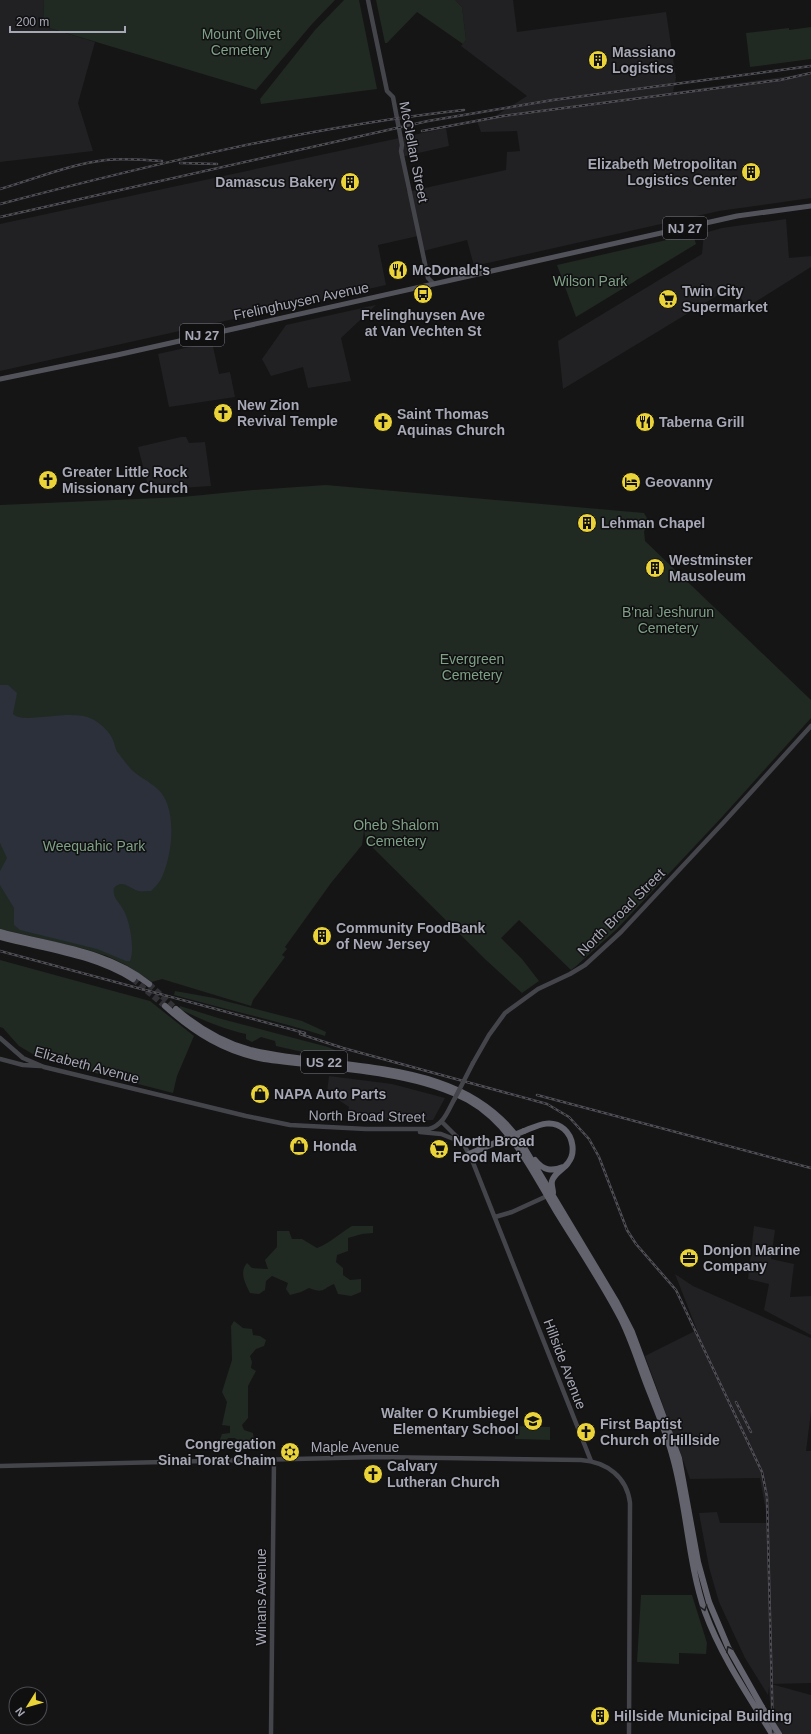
<svg xmlns="http://www.w3.org/2000/svg" width="811" height="1734" font-family="Arial,sans-serif">
<rect width="100%" height="100%" fill="#151516"/>
<path fill="#212123" d="M0,0H44L43,26L95,42L78,103L93,151L0,162Z
M455,0H513L517,32L666,12L676,78L673,92L811,73V198L719,211L474,266L467,240L423,251L418,236L378,245L386,285L0,371V224L446,128L449,146L401,157L407,192L506,170L507,152L520,151L517,131L481,132L477,121L492,118L527,96L461,46L466,40L462,7Z
M786,219L789,258L811,256V267L747,307L733,286L563,389L558,341L702,254L704,233L722,228Z
M376,305L341,338L351,381L308,388L303,367L271,376L262,359L286,325Z
M212,342L219,374L230,372L235,397L169,407L158,354Z
M181,437H186L189,443L205,442L211,486L149,490L138,447Z
M329,1076L392,1084L445,1098L433,1120L409,1121L347,1118L349,1107L327,1092Z
M754,1226L775,1230L771,1259L794,1264L790,1297L811,1296V1335L764,1310L769,1284L748,1279Z
M675,1274L693,1286L811,1338V1412L806,1451H811V1683L771,1684L811,1695V1734H772L769,1687L768,1695L745,1658L719,1602L709,1567L699,1513L717,1512L720,1523H768L760,1478L690,1479L645,1356L697,1330Z"/>
<path fill="#212923" d="M44,0H335L312,24L256,90L43,26Z
M344,0H359L377,89L261,104L260,99L315,30Z
M376,0H455L462,7L466,40L463,44L417,12L387,43H385Z
M811,27V59L750,67L746,33L789,28V30Z
M693,234L696,244L576,317L557,265Z
M326,485L644,513L651,525L644,531L645,541L811,700V718L722,817L617,929L575,967L571,970L519,920L501,938L522,959L539,981L522,993L486,960L366,841L364,831L362,845L331,883L285,947L287,949L282,955L285,957L253,1000L251,1006L162,979L152,982L126,965L107,956L85,949L0,929V505L182,497L253,490Z
M0,960L150,1001L194,1036L177,1076L173,1093L41,1059L19,1046L3,1028L0,1027Z
M175,991L214,998L302,1021L326,1032L325,1036C275,1020 224,1009 174,995Z
M180,1006L218,1018L328,1047L339,1052L336,1058L316,1055L276,1046L275,1041L261,1037L252,1042L246,1039V1034C222,1029 201,1019 179,1009Z
M352,1226H373V1233L362,1234L348,1238V1251L337,1255L336,1262L343,1268V1275L350,1280L361,1279V1292L351,1296L338,1294L334,1284C322,1289 324,1294 309,1288L301,1292L290,1295L286,1289L288,1283L272,1276L266,1281L265,1290L259,1294L250,1293C245,1283 239,1272 247,1263L252,1268L268,1269L265,1260L277,1247V1231H289L292,1239H302L317,1248C330,1243 340,1233 352,1226Z
M234,1321L243,1328L252,1329L253,1335L260,1336L266,1340L264,1346L256,1349L250,1356L252,1362L251,1368L256,1371L248,1386V1418L242,1425L244,1430L253,1433L254,1441C246,1445 241,1444 235,1438H228L223,1447L219,1442L222,1434L230,1433V1426L222,1425L227,1402L222,1392L232,1360L231,1326Z
M515,1426L550,1427V1440L515,1439Z
M641,1595H692L707,1643L706,1654L679,1653V1664L637,1662Z"/>
<path fill="#2b303a" d="M0,685H8L17,693L13,714C23,725 71,708 92,719C101,723 112,734 114,743C116,748 115,750 119,754C123,759 129,768 134,772C144,780 158,786 164,797C176,818 172,855 162,877C160,882 155,887 151,891C147,891 141,892 138,891C129,888 122,879 114,888C112,899 120,902 124,911C130,922 135,950 130,961H126L97,949L20,930L14,925V908L0,885V871L7,858L0,843Z"/>
<g fill="none" stroke-linecap="round" stroke-linejoin="round">
<path stroke="#323236" stroke-width="6" stroke-dasharray="6 3" stroke-linecap="butt" d="M133,979L165,1006
M149,984L176,1009"/>
<path stroke="#44444b" stroke-width="4.5" d="M368,0L387,91L393,97L402,145L401,151L428,278L434,284
M0,1038L23,1058L44,1067L246,1116L290,1125L366,1129H429C444,1125 448,1110 455,1098
M0,1059L23,1065L40,1066
M473,1063L489,1035L505,1013L538,989L570,974L585,965L621,932L723,823L811,726
M442,1122L463,1143L472,1160L591,1461
M420,1132L441,1134L459,1141
M495,1217L512,1212L547,1196
M0,1466L376,1457L581,1460C607,1462 627,1477 630,1503L629,1734
M271,1734L274,1459"/>
<path stroke="#52525a" stroke-width="5" d="M0,379L117,355L737,216L811,206"/>
<path stroke="#62636c" stroke-width="6" d="M0,932C51,946 107,950 149,984
M0,937C45,949 94,954 133,979
M165,1006C195,1033 225,1052 264,1059C326,1068 414,1070 468,1100C511,1124 532,1171 556,1211C578,1247 602,1282 621,1319C632,1341 639,1365 648,1388C657,1411 667,1434 673,1458C687,1508 688,1562 705,1612C721,1656 748,1695 772,1734
M176,1009C198,1028 221,1042 250,1050C341,1072 463,1055 522,1144L616,1301L632,1332L679,1458L698,1562L709,1602L728,1647L762,1707
M524,1131C537,1126 551,1118 564,1129C573,1137 576,1153 568,1163C564,1169 554,1173 552,1181C551,1185 553,1189 553,1193
M469,1154L502,1140
M535,1160C543,1170 551,1172 563,1167"/>
<g stroke="#4f4f56" stroke-width="2.5">
<path id="rail" d="M422,131L503,116L780,80L811,73
M180,163L217,164
M0,189C35,179 70,164 106,160C125,158 143,160 162,161
M0,204C153,164 307,127 464,110
M0,217L428,121L553,100L811,66
M0,951L305,1033
M300,1034L343,1048L547,1104L569,1117L589,1139L599,1157L627,1230L636,1244L676,1290L762,1472L767,1497L773,1734
M537,1095L811,1168
M736,1402L751,1432"/>
</g>
<use href="#rail" stroke="#101011" stroke-width="1" stroke-dasharray="3" stroke-linecap="butt"/>
<path stroke="#44444b" stroke-width="4.5" d="M455,1098L473,1063"/>
<path stroke="#62636c" stroke-width="6" d="M502,1140L524,1131
M762,1707L779,1734"/>
</g>
<defs><path id="oneway-chevron" d="M-2-3.5L2.5 0L-2 3.5" fill="none" stroke-width="1.6" stroke-linecap="round" stroke-linejoin="round"/></defs>
<g stroke="#202123">
<use href="#oneway-chevron" transform="translate(704 1608) rotate(72)"/>
<use href="#oneway-chevron" transform="translate(729 1649) rotate(-117)"/>
</g>
<defs>
<g id="building-disc" transform="scale(1)"><circle r="9.5" fill="#ead239" stroke="#101011"/><path d="M-4-6H4V6H1V3H-1V6H-4ZM-2.5-4.3h1.7v1.8h-1.7ZM.8-4.3h1.7v1.8H.8ZM-2.5-1h1.7V.8h-1.7ZM.8-1h1.7V.8H.8Z" fill="#111"/></g>
<g id="restaurant-disc" transform="scale(1)"><circle r="9.5" fill="#ead239" stroke="#101011"/><path d="M-5-6h1v4h1v-4h1v4h1v-4h1v5L-1.5 .5V6h-2V.5L-5-1ZM5-6V6H3V1.5H1.5Q1.5-4 5-6Z" fill="#111"/></g>
<g id="bus-disc" transform="scale(1)"><circle r="9.5" fill="#ead239" stroke="#101011"/><path d="M-5-6H5V4H4V6H2V4H-2V6H-4V4H-5ZM-3.5-4V0h7V-4ZM-3.5 1.2v1.5H-2V1.2ZM2 1.2v1.5H3.5V1.2Z" fill="#111"/></g>
<g id="supermarket-disc" transform="scale(1)"><circle r="9.5" fill="#ead239" stroke="#101011"/><path d="M-6-5.5h2.5l.6 2H6L4.5 2H-2.5L-4.4-4H-6ZM-1.5 3.2a1.3 1.3 0 1 0 .1 0ZM3 3.2a1.3 1.3 0 1 0 .1 0Z" fill="#111"/></g>
<g id="church-disc" transform="scale(1)"><circle r="9.5" fill="#ead239" stroke="#101011"/><path d="M-1.2-6h2.4v3.5h3.3v2.4h-3.3V6h-2.4V-.1h-3.3v-2.4h3.3Z" fill="#111"/></g>
<g id="hotel-disc" transform="scale(1)"><circle r="9.5" fill="#ead239" stroke="#101011"/><path d="M-6-4.5h1.5V1H6V5H4.5V3h-9V5H-6ZM-4 0a1.8 1.8 0 1 1 3.6 0ZM.5 0V-2.5h3Q6-2.5 6 0Z" fill="#111"/></g>
<g id="shop-disc" transform="scale(1)"><circle r="9.5" fill="#ead239" stroke="#101011"/><path d="M-5-2.5h2.3a2.7 3.5 0 0 1 5.4 0H5L5.5 6h-11ZM-1.5-2.5h3a1.5 2.3 0 0 0-3 0Z" fill="#111"/></g>
<g id="office-disc" transform="scale(1)"><circle r="9.5" fill="#ead239" stroke="#101011"/><path d="M-6-3h4V-5.5h4V-3h4V5H-6ZM-1-4.5V-3h2v-1.5ZM-6 0V1H6V0Z" fill="#111"/></g>
<g id="school-disc" transform="scale(1)"><circle r="9.5" fill="#ead239" stroke="#101011"/><path d="M0-5L7-2L0 1L-7-2ZM-4 1L0 2.5L4 1V4Q0 6-4 4Z" fill="#111"/></g>
<g id="synagogue-disc" transform="scale(1)"><circle r="9.5" fill="#ead239" stroke="#101011"/><path d="M0-6.5L5.6 3.2H-5.6ZM0 6.5L5.6-3.2H-5.6Z" fill="#111"/></g>
</defs>
<g fill-rule="evenodd">
<use href="#building-disc" x="598" y="60"/>
<use href="#building-disc" x="751" y="172"/>
<use href="#building-disc" x="350" y="182"/>
<use href="#restaurant-disc" x="398" y="270"/>
<use href="#bus-disc" x="423" y="294"/>
<use href="#supermarket-disc" x="668" y="299"/>
<use href="#church-disc" x="223" y="413"/>
<use href="#church-disc" x="383" y="422"/>
<use href="#restaurant-disc" x="645" y="422"/>
<use href="#church-disc" x="48" y="480"/>
<use href="#hotel-disc" x="631" y="482"/>
<use href="#building-disc" x="587" y="523"/>
<use href="#building-disc" x="655" y="568"/>
<use href="#building-disc" x="322" y="936"/>
<use href="#shop-disc" x="260" y="1094"/>
<use href="#shop-disc" x="299" y="1146"/>
<use href="#supermarket-disc" x="439" y="1149"/>
<use href="#office-disc" x="689" y="1258"/>
<use href="#school-disc" x="533" y="1421"/>
<use href="#church-disc" x="586" y="1432"/>
<use href="#synagogue-disc" x="290" y="1452"/>
<use href="#church-disc" x="373" y="1474"/>
<use href="#building-disc" x="600" y="1716"/>
</g>
<g text-anchor="middle" dominant-baseline="central" stroke-width="3" stroke-linejoin="round" paint-order="stroke">
<g fill="#101011" stroke="#7a7a84" stroke-width="1">
<rect x="663" y="217" width="44" height="22" rx="3"/>
<rect x="180" y="324" width="44" height="22" rx="3"/>
<rect x="301" y="1051" width="46" height="22" rx="3"/>
</g>
<g font-size="13" font-weight="bold" fill="#a7a8b6">
<text x="685" y="228">NJ 27</text>
<text x="202" y="335">NJ 27</text>
<text x="324" y="1062">US 22</text>
</g>
<g font-size="14" fill="#7fa087" stroke="#101011">
<text x="241" y="34">Mount Olivet<tspan x="241" dy="16">Cemetery</tspan></text>
<text x="590" y="281">Wilson Park</text>
<text x="668" y="612">B'nai Jeshurun<tspan x="668" dy="16">Cemetery</tspan></text>
<text x="472" y="659">Evergreen<tspan x="472" dy="16">Cemetery</tspan></text>
<text x="396" y="825">Oheb Shalom<tspan x="396" dy="16">Cemetery</tspan></text>
<text x="94" y="846">Weequahic Park</text>
</g>
<g font-size="14" font-weight="bold" fill="#a7a8b6" stroke="#101011" text-anchor="start">
<text x="612" y="52">Massiano<tspan x="612" dy="16">Logistics</tspan></text>
<text x="737" y="164" text-anchor="end">Elizabeth Metropolitan<tspan x="737" dy="16">Logistics Center</tspan></text>
<text x="336" y="182" text-anchor="end">Damascus Bakery</text>
<text x="412" y="270">McDonald's</text>
<text x="682" y="291">Twin City<tspan x="682" dy="16">Supermarket</tspan></text>
<text x="423" y="315" text-anchor="middle">Frelinghuysen Ave<tspan x="423" dy="16">at Van Vechten St</tspan></text>
<text x="237" y="405">New Zion<tspan x="237" dy="16">Revival Temple</tspan></text>
<text x="397" y="414">Saint Thomas<tspan x="397" dy="16">Aquinas Church</tspan></text>
<text x="659" y="422">Taberna Grill</text>
<text x="62" y="472">Greater Little Rock<tspan x="62" dy="16">Missionary Church</tspan></text>
<text x="645" y="482">Geovanny</text>
<text x="601" y="523">Lehman Chapel</text>
<text x="669" y="560">Westminster<tspan x="669" dy="16">Mausoleum</tspan></text>
<text x="336" y="928">Community FoodBank<tspan x="336" dy="16">of New Jersey</tspan></text>
<text x="274" y="1094">NAPA Auto Parts</text>
<text x="453" y="1141">North Broad<tspan x="453" dy="16">Food Mart</tspan></text>
<text x="313" y="1146">Honda</text>
<text x="703" y="1250">Donjon Marine<tspan x="703" dy="16">Company</tspan></text>
<text x="519" y="1413" text-anchor="end">Walter O Krumbiegel<tspan x="519" dy="16">Elementary School</tspan></text>
<text x="600" y="1424">First Baptist<tspan x="600" dy="16">Church of Hillside</tspan></text>
<text x="276" y="1444" text-anchor="end">Congregation<tspan x="276" dy="16">Sinai Torat Chaim</tspan></text>
<text x="387" y="1466">Calvary<tspan x="387" dy="16">Lutheran Church</tspan></text>
<text x="614" y="1716">Hillside Municipal Building</text>
</g>
<g font-size="14" fill="#a7a8b6" stroke="#101011">
<text transform="translate(414 152) rotate(79)">McClellan Street</text>
<text transform="translate(301 301) rotate(-12)">Frelinghuysen Avenue</text>
<text transform="translate(621 912) rotate(-45)">North Broad Street</text>
<text transform="translate(87 1065) rotate(15)">Elizabeth Avenue</text>
<text transform="translate(367 1116) rotate(1)">North Broad Street</text>
<text transform="translate(565 1364) rotate(69)">Hillside Avenue</text>
<text x="355" y="1447">Maple Avenue</text>
<text transform="translate(261 1597) rotate(-90)">Winans Avenue</text>
</g>
</g>
<g transform="translate(28 1706) rotate(233)"><circle r="19" fill="#101011" stroke="#4c4d53"/>
<path d="M0-3L7 15L0 10L-7 15Z" fill="#ead239"/>
<text y="-6" font-size="11" font-weight="bold" text-anchor="middle" fill="#a7a8b6">N</text>
</g>
<path d="M10 26v6h115v-6" fill="none" stroke="#a7a8b6" stroke-width="2"/>
<text x="16" y="26" font-size="12" fill="#a7a8b6" stroke="#101011" stroke-width="3" paint-order="stroke">200 m</text>
</svg>
